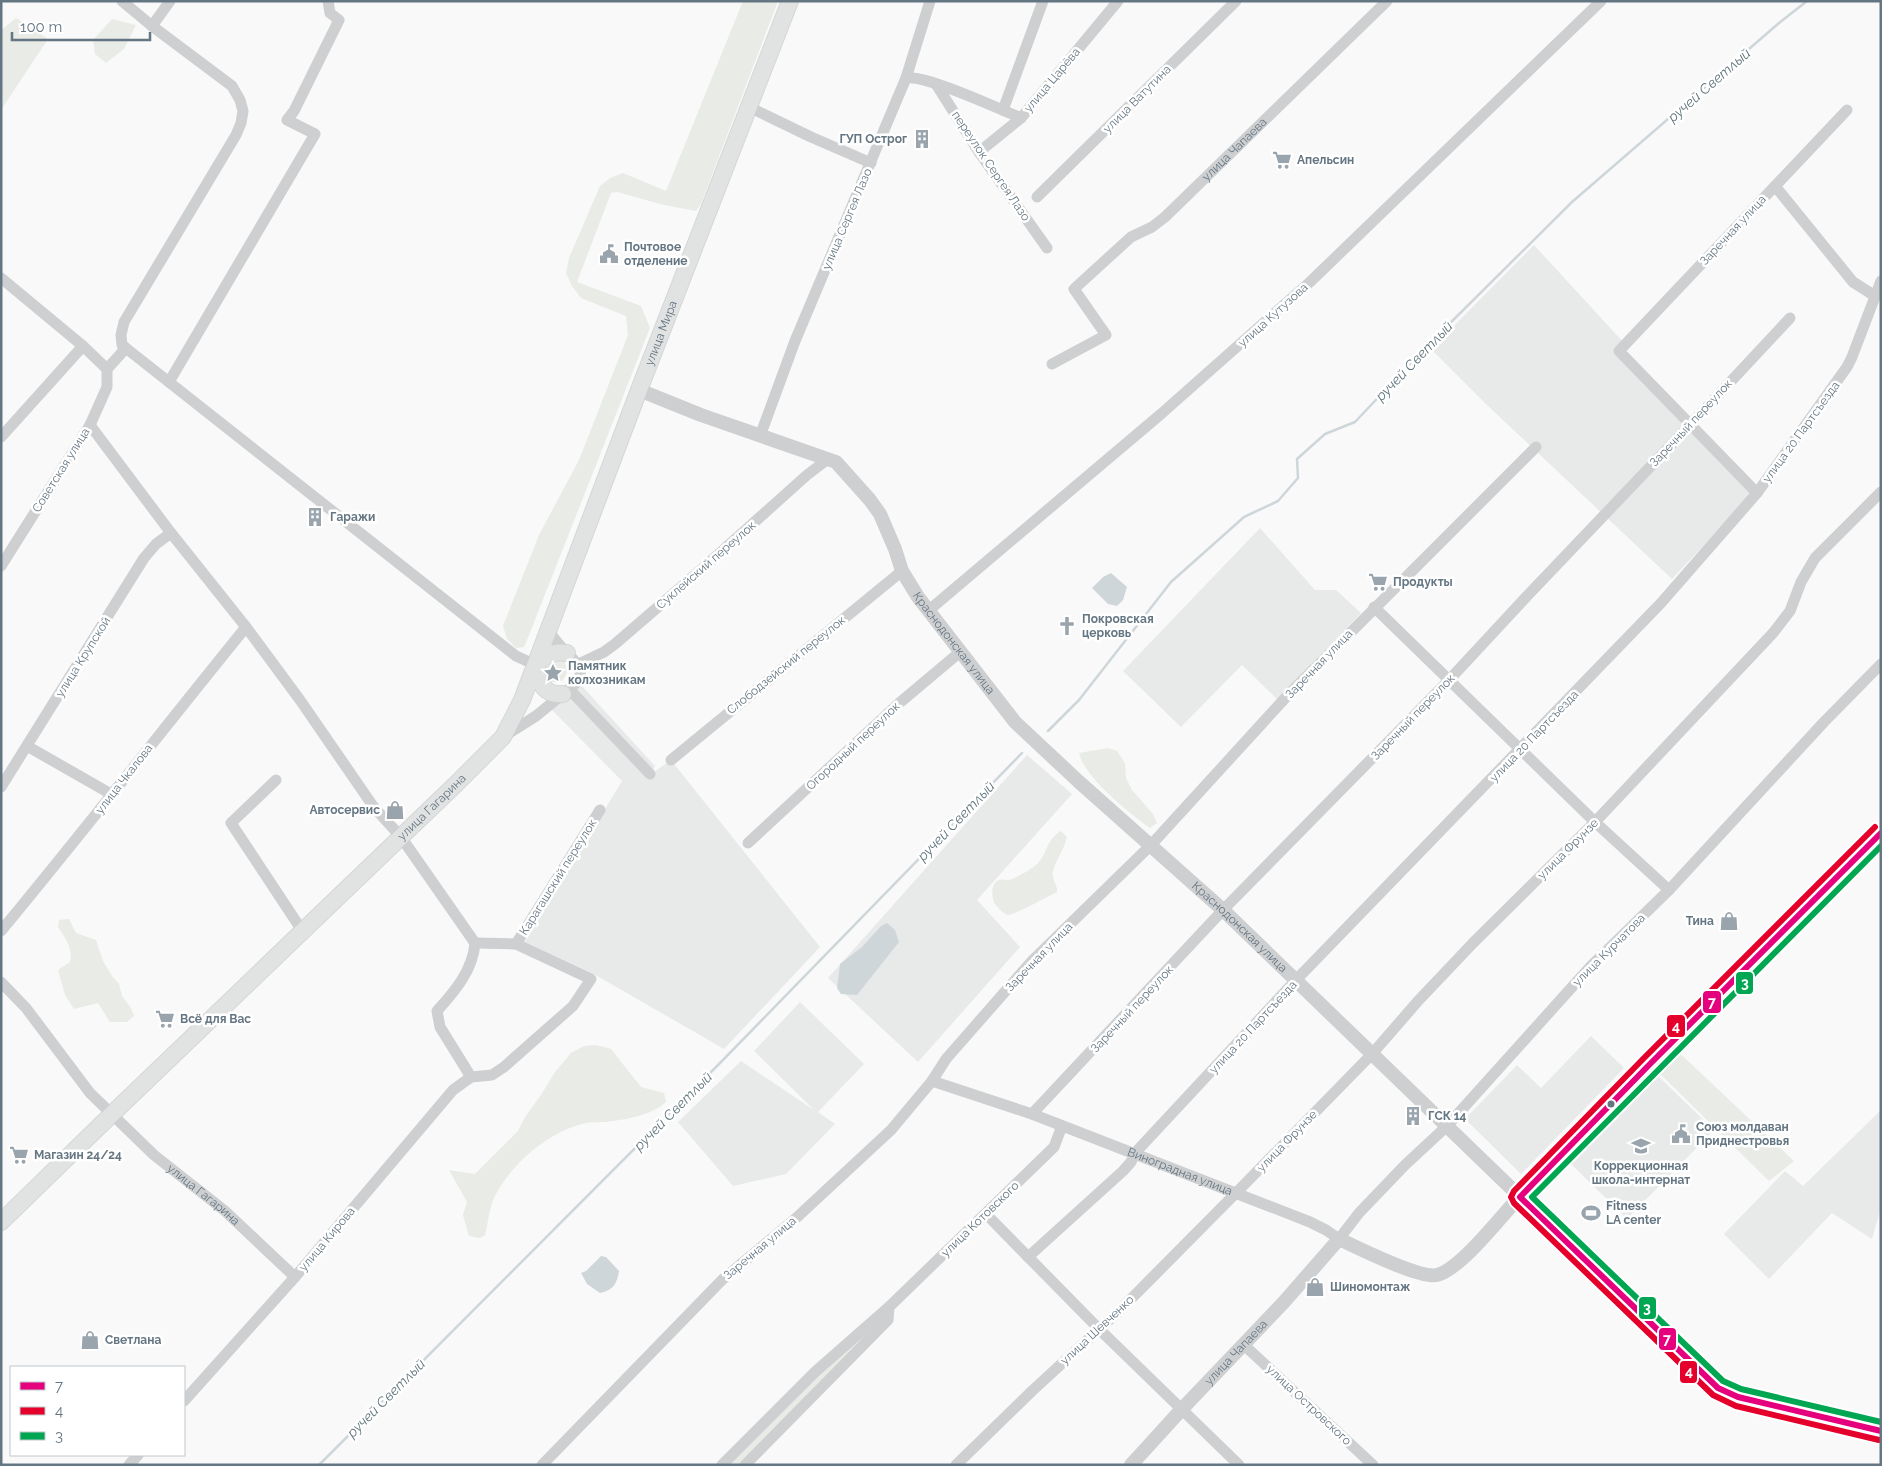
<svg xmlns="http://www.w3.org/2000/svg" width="1882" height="1466" font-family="Raleway,sans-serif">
<rect width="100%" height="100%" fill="#f9f9f9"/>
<path fill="#e8e9e9" d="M1534,245L1625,344L1619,350L1753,493L1672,579L1488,406L1431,349Z
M1260,528L1315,590H1336L1361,613L1277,699L1242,665L1181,727L1123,671Z
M581,685L655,766L651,774L671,760L820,947L724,1049L592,973L525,942L622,781L551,709Z
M1027,755L1072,794L977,900L1020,947L918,1062L828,978Z
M800,1002L864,1064L818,1112L835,1124L786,1174L733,1186L678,1122L741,1061L814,1110L754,1051Z
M1591,1036L1624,1068L1521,1174L1465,1119L1517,1065L1541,1088Z
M1654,1072L1714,1130L1627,1219L1568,1161Z
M1881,1110V1208L1872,1239L1832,1213L1769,1279L1724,1234L1785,1171L1803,1186Z"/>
<path fill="#e8ebe6" d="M743,1H778L701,204L696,211L664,205L617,192L611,193L577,282L641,306L650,328L529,635L524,647L516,648L507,639L503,626L539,535L579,460L628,335L626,316L581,298L572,286L566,273L569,258L600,186L610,178L623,173L666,191Z
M16,18L48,39L1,110V30Z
M112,19L136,25L124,49L106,63L95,54L93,40Z
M563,660C569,668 568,676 560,682H547L542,662Z
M1108,748L1117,751L1125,763L1126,778L1132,790L1153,814L1157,823L1150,828C1130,814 1084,777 1079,753Z
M1061,831L1067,837C1064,850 1055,861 1053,872C1051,879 1058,885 1057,892C1049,896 1014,915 1008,915C1003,914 996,906 994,902C992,896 991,888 995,883C999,878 1003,880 1009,880C1015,879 1031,869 1036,865C1047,856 1046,839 1061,831Z
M69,919L76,933L96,940L103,961L112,976L119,984L122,996L131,1008L134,1016L127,1022H110L98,1003L74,1009L65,995L58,970L70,962C73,948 66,939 58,927L59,920Z
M1670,1044L1794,1161L1769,1181L1650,1064Z
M596,1045L611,1049L641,1087L664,1093L666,1102C653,1114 630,1119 613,1121C603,1123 592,1121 582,1124C547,1133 510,1165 494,1198C489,1209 488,1223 485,1235L480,1238L469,1236L463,1215L467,1202L449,1170L475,1174L518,1131L525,1117L541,1095L555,1072L571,1053L584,1046Z
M889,1307L888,1320L746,1465H722Z"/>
<path fill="#ced6d9" d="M1111,573L1127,587L1123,600L1117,606L1108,604L1092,588L1103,577Z
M887,923L895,930L899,942L857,995L841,994L837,988L840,964L862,947L881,926Z
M601,1256L606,1257L619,1271C617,1284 613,1290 600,1293L587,1284L581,1273L586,1271Z"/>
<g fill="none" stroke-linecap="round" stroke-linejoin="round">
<path stroke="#ced6d9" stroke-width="2.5" d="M1048,731L1079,700L1171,582L1244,517L1278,501L1298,478L1297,459L1325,434L1355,422L1424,349L1572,202L1779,23L1807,1
M319,1465L722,1061L1022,753"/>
<g stroke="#d5d6d7" stroke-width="18">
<g id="primary">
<path d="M563,694C545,696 537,682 536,665C545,655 554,651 567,653"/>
<path id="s6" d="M1,1222L112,1114L455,785L503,737L522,700L639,390L790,1"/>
</g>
</g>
<g stroke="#cecfd0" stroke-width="11">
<path d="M122,1L152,26L232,86L240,100L243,111L241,123L236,135L124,322L121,335L122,345L516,656L536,665"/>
<path d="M152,26L170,1"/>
<path d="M906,78C924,74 1000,109 1021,118"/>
<path d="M936,84L979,152L1047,248"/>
<path d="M749,107L811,137L871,163"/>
<path d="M1003,110L1043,1"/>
<path d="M979,152L1021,118L1118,1"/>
<path d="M1775,186L1853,282L1875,296"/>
<path d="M1037,197L1236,1"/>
<path d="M1,278L83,346L107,369"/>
<path id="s1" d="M1052,364L1106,335L1074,289L1131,237L1152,227L1165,217L1387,1"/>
<path d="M107,369L126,348"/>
<path d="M169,382L315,134L287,120L294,111L339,20L330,13L328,1"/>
<path d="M90,425L171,533L246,627L300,700L373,806L401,837L475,943C473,970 455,991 437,1011L440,1027L471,1077"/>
<path d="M760,436L795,341L906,78L930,1"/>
<path d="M1,437L83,346"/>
<path d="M1757,493L1619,351L1847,110"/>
<path d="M1,566L90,425L107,387V369"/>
<path d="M1374,607L1595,822L1669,890"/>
<path d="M928,611L1161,414L1310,282L1601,1"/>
<path d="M579,664L604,652L615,644L702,569L807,475L828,459"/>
<path d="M569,689L650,774"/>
<path d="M503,737L536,716L575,684C588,670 575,661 565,651C559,645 554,638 549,632"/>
<path d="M27,746L111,794"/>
<path d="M671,760L902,571"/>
<path d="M276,780L231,823L303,932"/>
<path d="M1,787L144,558L156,544L171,533"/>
<path d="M748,843L897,705L960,652"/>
<path d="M1,931C84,831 164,728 246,627"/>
<path d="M516,944L600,810"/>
<path id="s2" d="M1,982L26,1008L90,1093L154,1155L225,1211L295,1277"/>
<path id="s3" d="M932,1081L1032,1114L1310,1222L1326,1230L1339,1239L1359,1213L1405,1165L1447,1126L1591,966L1669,890L1824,722L1881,664"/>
<path d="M1032,1114L1223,910L1450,679L1528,595L1691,424L1790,318"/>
<path d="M986,1214L1099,1329L1239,1465"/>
<path d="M1028,1257L1123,1171L1131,1162L1135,1153L1296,980L1661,603L1757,493L1847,367L1852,357L1881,281"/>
<path d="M1244,1345L1373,1465"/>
<path d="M184,1401L295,1277L453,1090L471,1077L492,1075L504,1067L573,1006L591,979L516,944L475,943"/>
<path d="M129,1465L138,1455"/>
<path d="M542,1465L723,1279L794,1220L891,1130L932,1081L946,1059L1031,962L1151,845L1288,695L1536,447"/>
<path d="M722,1465L815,1372L889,1307L1054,1147L1062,1126"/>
<path d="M745,1465L888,1320L889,1307"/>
<path d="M956,1465L1032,1391L1119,1311L1236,1193L1372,1054L1418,1001L1473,943L1595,822L1773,633L1790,611L1801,582L1815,558L1881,492"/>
</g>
<g stroke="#cecfd0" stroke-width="14">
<path id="s4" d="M639,390L701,415L836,462L870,500L880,514L895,549L902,571L918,597L1015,722L1078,781L1223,910L1718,1388L1738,1397L1881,1431"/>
<path id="s5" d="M1131,1465L1181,1410L1284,1302L1339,1239C1356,1247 1420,1279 1437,1275C1461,1269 1503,1214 1521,1195C1640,1073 1761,954 1881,833"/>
</g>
<use href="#primary" stroke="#e1e2e2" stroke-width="16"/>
<g stroke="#fff" stroke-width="10">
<path id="bus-1" d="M1881,833L1650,1064L1520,1197L1718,1388L1738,1397L1881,1431"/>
</g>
<g stroke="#fff" stroke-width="10">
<path id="bus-2" d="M1875,827L1644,1058L1514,1191L1511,1197L1514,1203L1713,1395L1736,1406L1879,1440"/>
</g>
<g stroke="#fff" stroke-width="10">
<path id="bus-3" d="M1881,846L1532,1197L1723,1381L1741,1389L1881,1422"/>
</g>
<use href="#bus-1" stroke="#e5007d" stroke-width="6"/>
<use href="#bus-2" stroke="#e4002b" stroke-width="6"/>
<use href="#bus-3" stroke="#00a651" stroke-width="6"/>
</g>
<defs>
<g id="building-bare" transform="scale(1.5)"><path d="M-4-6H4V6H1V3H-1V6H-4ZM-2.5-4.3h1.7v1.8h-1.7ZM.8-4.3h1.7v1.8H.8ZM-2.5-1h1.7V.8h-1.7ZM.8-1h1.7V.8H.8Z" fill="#99a4ac" stroke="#fff" stroke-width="2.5" paint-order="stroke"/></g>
<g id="supermarket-bare" transform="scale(1.5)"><path d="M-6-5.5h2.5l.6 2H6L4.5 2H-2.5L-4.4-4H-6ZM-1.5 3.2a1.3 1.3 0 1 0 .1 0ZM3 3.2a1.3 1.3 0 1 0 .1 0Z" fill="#99a4ac" stroke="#fff" stroke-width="2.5" paint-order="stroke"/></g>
<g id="civic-bare" transform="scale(1.5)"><path d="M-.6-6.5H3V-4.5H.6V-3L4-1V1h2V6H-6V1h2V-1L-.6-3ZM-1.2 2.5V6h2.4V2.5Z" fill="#99a4ac" stroke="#fff" stroke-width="2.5" paint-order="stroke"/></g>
<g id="church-bare" transform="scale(1.5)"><path d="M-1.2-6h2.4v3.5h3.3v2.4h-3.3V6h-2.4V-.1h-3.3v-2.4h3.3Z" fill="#99a4ac" stroke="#fff" stroke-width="2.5" paint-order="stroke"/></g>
<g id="sight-bare" transform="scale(1.5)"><path d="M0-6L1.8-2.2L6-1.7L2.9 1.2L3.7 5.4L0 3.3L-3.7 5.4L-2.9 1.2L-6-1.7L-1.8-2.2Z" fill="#99a4ac" stroke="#fff" stroke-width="2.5" paint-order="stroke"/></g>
<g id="shop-bare" transform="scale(1.5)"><path d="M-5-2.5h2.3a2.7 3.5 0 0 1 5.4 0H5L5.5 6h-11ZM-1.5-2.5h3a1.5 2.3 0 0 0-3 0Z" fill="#99a4ac" stroke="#fff" stroke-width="2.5" paint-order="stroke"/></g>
<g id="school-bare" transform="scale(1.5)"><path d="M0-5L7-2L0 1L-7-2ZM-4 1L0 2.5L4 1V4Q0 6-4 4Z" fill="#99a4ac" stroke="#fff" stroke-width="2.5" paint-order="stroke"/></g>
<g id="stadium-bare" transform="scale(1.5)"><path d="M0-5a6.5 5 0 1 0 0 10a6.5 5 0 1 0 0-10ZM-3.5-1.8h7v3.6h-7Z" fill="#99a4ac" stroke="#fff" stroke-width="2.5" paint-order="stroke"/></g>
</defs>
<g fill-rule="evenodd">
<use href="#building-bare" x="922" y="139"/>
<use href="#supermarket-bare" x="1282" y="160"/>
<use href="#civic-bare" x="609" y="254"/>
<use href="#building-bare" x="315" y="517"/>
<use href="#supermarket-bare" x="1378" y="582"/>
<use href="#church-bare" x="1067" y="626"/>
<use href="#sight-bare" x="553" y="673"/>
<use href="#shop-bare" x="395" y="810"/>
<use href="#shop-bare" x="1729" y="921"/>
<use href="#supermarket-bare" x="165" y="1019"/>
<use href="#building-bare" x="1413" y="1116"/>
<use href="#civic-bare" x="1681" y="1134"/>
<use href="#school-bare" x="1641" y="1146"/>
<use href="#supermarket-bare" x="19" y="1155"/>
<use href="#stadium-bare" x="1591" y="1213"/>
<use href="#shop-bare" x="1315" y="1287"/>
<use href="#shop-bare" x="90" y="1340"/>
</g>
<circle fill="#657683" stroke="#fff" stroke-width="2" cx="1611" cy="1104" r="4.5"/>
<g text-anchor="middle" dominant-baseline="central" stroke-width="5" stroke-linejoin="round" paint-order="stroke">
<g font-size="12" fill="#657683" stroke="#fff">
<text transform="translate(1052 80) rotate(-50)">улица Царёва</text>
<text transform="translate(1137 99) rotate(-45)">улица Ватутина</text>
<text stroke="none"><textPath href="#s1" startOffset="331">улица Чапаева</textPath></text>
<text transform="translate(991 166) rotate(56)">переулок Сергея Лазо</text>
<text transform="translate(847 219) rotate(-67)">улица Сергея Лазо</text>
<text transform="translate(1733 230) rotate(-47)">Заречная улица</text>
<text transform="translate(1273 315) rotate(-42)">улица Кутузова</text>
<text stroke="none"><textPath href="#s6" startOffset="1132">улица Мира</textPath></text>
<text transform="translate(1691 423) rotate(-47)">Заречный переулок</text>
<text transform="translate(1801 432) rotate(-54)">улица 20 Партсъезда</text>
<text transform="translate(61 470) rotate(-58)">Советская улица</text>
<text transform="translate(706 565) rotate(-41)">Суклейский переулок</text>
<text stroke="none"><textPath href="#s4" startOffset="428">Краснодонская улица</textPath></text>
<text transform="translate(83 657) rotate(-58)">улица Крупской</text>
<text transform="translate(1319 664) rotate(-46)">Заречная улица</text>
<text transform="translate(786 665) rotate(-39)">Слободзейский переулок</text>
<text transform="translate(1413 717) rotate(-46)">Заречный переулок</text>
<text transform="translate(1534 736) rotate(-46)">улица 20 Партсъезда</text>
<text transform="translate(853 746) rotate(-43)">Огородный переулок</text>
<text transform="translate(124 779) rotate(-52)">улица Чкалова</text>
<text stroke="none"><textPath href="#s6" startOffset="598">улица Гагарина</textPath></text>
<text transform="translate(1568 849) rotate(-45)">улица Фрунзе</text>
<text transform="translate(558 877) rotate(-58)">Карагашский переулок</text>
<text stroke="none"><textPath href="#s4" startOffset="832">Краснодонская улица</textPath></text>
<text transform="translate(1609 950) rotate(-45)">улица Курчатова</text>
<text transform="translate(1039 957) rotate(-46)">Заречная улица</text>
<text transform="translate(1132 1009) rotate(-47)">Заречный переулок</text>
<text transform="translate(1253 1027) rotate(-47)">улица 20 Партсъезда</text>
<text transform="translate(1287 1141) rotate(-46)">улица Фрунзе</text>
<text stroke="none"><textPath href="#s3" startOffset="264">Виноградная улица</textPath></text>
<text stroke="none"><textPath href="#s2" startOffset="295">улица Гагарина</textPath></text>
<text transform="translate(980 1219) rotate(-44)">улица Котовского</text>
<text transform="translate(327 1239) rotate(-50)">улица Кирова</text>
<text transform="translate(760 1248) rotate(-40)">Заречная улица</text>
<text transform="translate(1097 1330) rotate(-43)">улица Шевченко</text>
<text stroke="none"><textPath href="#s5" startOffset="154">улица Чапаева</textPath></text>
<text transform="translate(1309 1405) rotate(43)">улица Островского</text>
</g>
<g font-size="12" font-weight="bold" fill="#657683" stroke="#fff" text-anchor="start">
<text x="907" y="139" text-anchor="end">ГУП Острог</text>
<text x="1297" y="160">Апельсин</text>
<text x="624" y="247">Почтовое<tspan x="624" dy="14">отделение</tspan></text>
<text x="330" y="517">Гаражи</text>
<text x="1393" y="582">Продукты</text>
<text x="1082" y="619">Покровская<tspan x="1082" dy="14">церковь</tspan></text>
<text x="568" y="666">Памятник<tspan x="568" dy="14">колхозникам</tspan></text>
<text x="380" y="810" text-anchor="end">Автосервис</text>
<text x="1714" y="921" text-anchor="end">Тина</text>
<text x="180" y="1019">Всё для Вас</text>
<text x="1428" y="1116">ГСК 14</text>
<text x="1696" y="1127">Союз молдаван<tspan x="1696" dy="14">Приднестровья</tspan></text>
<text x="34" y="1155">Магазин 24/24</text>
<text x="1641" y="1166" text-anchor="middle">Коррекционная<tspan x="1641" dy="14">школа-интернат</tspan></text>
<text x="1606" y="1206">Fitness<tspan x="1606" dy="14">LA center</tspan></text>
<text x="1330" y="1287">Шиномонтаж</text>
<text x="105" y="1340">Светлана</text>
</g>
<g font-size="14" font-style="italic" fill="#60757c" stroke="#fff">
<text transform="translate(1709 85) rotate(-41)">ручей Светлый</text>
<text transform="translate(1414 361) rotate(-46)">ручей Светлый</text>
<text transform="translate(956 821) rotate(-46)">ручей Светлый</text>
<text transform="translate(673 1111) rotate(-45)">ручей Светлый</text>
<text transform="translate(386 1398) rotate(-45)">ручей Светлый</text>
</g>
</g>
<g stroke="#fff" stroke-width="2">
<rect x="1735" y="971" width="19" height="24" rx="5" fill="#00a651"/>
<rect x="1702" y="990" width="20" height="24" rx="5" fill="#e5007d"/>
<rect x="1666" y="1014" width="20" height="24" rx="5" fill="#e4002b"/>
<rect x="1638" y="1296" width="19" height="24" rx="5" fill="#00a651"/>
<rect x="1658" y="1327" width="19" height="24" rx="5" fill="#e5007d"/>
<rect x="1679" y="1360" width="19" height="24" rx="5" fill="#e4002b"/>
</g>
<g font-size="14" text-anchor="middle" font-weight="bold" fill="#fff">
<text x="1745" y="988">3</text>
<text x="1712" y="1007">7</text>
<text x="1676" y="1031">4</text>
<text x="1647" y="1313">3</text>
<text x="1667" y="1344">7</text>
<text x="1689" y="1376">4</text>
</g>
<rect width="1882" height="1466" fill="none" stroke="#657683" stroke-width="5"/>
<rect x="10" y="1366" width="175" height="90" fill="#ffffff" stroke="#c1c8cd"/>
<rect x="20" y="1382" width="25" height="8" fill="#e5007d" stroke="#c1c8cd"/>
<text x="55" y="1391" font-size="15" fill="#657683">7</text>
<rect x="20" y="1407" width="25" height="8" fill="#e4002b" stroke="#c1c8cd"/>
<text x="55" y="1416" font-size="15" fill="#657683">4</text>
<rect x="20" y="1432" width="25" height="8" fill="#00a651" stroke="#c1c8cd"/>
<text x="55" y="1441" font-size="15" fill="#657683">3</text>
<path d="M12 32v8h138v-8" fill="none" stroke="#657683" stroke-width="2.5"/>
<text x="20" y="32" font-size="15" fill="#657683" stroke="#ffffff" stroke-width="4" paint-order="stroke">100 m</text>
</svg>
